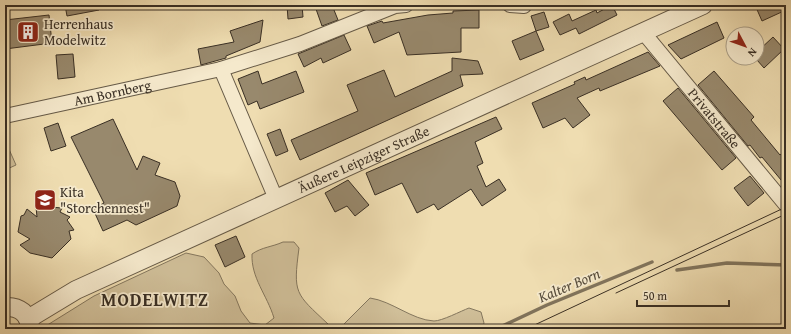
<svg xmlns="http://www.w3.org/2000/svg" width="791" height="334" font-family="'Gentium Book Plus',serif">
<rect width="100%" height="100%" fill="#efddb1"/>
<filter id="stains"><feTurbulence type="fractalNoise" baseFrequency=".005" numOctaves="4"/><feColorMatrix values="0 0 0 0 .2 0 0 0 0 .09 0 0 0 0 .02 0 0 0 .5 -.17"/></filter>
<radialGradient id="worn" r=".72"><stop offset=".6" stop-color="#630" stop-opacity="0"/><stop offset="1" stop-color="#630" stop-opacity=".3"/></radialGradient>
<path fill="#d0bf99" stroke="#84775e" d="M5,146L8,147L16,165L5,170Z
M283,242H294L299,248C293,294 295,293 328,324V329H41L94,296L186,253L204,257L219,273L224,284L235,296L241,311L250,323L265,325L274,318C267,295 251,278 252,254C262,247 272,247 283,242Z
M370,298C392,301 412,320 434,321C442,321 461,311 469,308L481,312L484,323L482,329H339Z"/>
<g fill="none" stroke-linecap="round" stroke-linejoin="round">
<path stroke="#81745c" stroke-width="3.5" d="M677,270L727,263L786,265
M496,329L547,305L652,262"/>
</g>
<path fill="#98896d" stroke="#392f24" d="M65,5H98L99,10L67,16Z
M287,5H302L303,17L288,19Z
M326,5H332L338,20L322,26L316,9Z
M612,5L617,15L579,34L576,28L560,35L553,22L569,14L572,21L596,10L597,13Z
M755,5H786V10L762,21Z
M479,10V28H461V52L407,55L399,32L374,43L367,26L382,21L383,23L428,15L453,13V11Z
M544,12L549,27L536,31L531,16Z
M49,15L52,43L5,49V20Z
M263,20L260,42L226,56V58L201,65L198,49L234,42L230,31Z
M717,22L724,38L681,59L668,45Z
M536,31L544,50L520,60L512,41Z
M344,35L351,50L323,63L321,58L304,67L298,54Z
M773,37L784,49L764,68L757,60V52Z
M648,52L660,66L600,91L599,88L577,98L590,115L573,128L565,118L543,128L532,103L575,84L574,82L585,77L586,80Z
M73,54L75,77L58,79L56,55Z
M452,58L478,61L483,74L460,75L463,86L300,160L291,140L358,111L347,85L384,70L395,97L452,71Z
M258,71L262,84L296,71L304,92L260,109L257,101L248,105L238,79Z
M714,71L754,117L751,120L780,155L786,150V186L762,157L760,158L750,145L748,146L698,85Z
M678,88L736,158L722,170L663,101Z
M496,117L502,129L475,142L483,163L477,166L486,187L499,179L506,190L482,206L471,189L438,210L434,204L417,213L402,183L375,195L366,173Z
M113,119L137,170L143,156L160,163L155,175L175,182L180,196L177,206L136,225L127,220L103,231L93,209L104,203L71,137Z
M58,123L66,146L51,151L44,128Z
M280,129L288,151L276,156L267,134Z
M750,176L764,193L748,206L734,188Z
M348,180L369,205L355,216L347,206L335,212L325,193Z
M51,203L50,207L62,208L60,212L70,217L67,220L74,230L69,231L71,239L52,258L30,253L20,245L30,239L18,232L21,216L24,215L27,209L37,217L36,207Z
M236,236L245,257L225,267L215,245Z"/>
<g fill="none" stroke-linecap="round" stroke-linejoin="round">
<g stroke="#665a47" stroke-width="16">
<g id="minor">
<path d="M510,5L524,6"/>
<path id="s1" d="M643,32L786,205"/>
<path d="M221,69L276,199"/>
<path id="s2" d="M5,116L221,69L300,44L395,6L406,5"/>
</g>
</g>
<g stroke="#665a47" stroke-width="20">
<g id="tertiary">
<path d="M5,307C19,306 30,314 30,329"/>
<path id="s3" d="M28,319L76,290L703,5"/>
</g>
</g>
<use href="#minor" stroke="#f5e9cc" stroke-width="14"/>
<use href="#tertiary" stroke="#f5e9cc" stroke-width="18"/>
<path stroke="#392f24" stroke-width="1" d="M616,293L786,214
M526,329L786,207"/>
</g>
<defs>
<g id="building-square" transform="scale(1.15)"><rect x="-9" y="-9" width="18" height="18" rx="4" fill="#8f2418" stroke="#f5e9cc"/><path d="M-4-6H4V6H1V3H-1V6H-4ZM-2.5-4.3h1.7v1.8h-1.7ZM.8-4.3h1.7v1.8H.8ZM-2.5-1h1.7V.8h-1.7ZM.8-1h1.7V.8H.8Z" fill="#fff"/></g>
<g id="school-square" transform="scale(1.15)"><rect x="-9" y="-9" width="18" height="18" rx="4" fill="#8f2418" stroke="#f5e9cc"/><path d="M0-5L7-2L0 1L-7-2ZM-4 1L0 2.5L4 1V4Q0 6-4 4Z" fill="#fff"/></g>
</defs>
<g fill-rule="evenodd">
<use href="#building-square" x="28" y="32"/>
<use href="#school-square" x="45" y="200"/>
</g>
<g text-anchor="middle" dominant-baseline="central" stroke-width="3.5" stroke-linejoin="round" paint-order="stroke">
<g font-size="14" fill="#392f24" stroke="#f5e9cc" text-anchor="start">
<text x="44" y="24">Herrenhaus<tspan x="44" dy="16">Modelwitz</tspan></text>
<text x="60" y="192">Kita<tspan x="60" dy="16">"Storchennest"</tspan></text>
</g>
<g font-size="14" fill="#392f24" stroke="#f5e9cc">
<text stroke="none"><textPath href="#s2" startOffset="110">Am Bornberg</textPath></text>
<text stroke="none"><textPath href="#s1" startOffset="112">Privatstraße</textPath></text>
<text stroke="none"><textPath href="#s3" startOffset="372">Äußere Leipziger Straße</textPath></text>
</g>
<g font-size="15" font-style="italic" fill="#574c3b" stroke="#f5e9cc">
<text transform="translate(569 285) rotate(-23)">Kalter Born</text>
</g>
<g font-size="18" font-weight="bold" letter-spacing="1" fill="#392f24" stroke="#f5e9cc">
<text x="155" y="299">MODELWITZ</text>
</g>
</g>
<rect width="791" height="334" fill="none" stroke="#efddb1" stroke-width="20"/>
<rect x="6" y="6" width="779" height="322" fill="none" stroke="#392f24" stroke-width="2"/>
<rect x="10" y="10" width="771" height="314" fill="none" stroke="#392f24"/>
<g transform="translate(745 46) rotate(131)"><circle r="19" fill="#f5e9cc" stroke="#aa9f89"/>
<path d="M0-3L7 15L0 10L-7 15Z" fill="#8f2418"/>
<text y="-6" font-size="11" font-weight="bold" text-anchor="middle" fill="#392f24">N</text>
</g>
<path d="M637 300v6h92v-6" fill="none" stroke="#392f24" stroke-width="2"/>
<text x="643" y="300" font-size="12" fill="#392f24" stroke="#f5e9cc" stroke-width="3" paint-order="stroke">50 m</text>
<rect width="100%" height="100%" filter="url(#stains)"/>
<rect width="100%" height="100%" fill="url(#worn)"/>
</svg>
